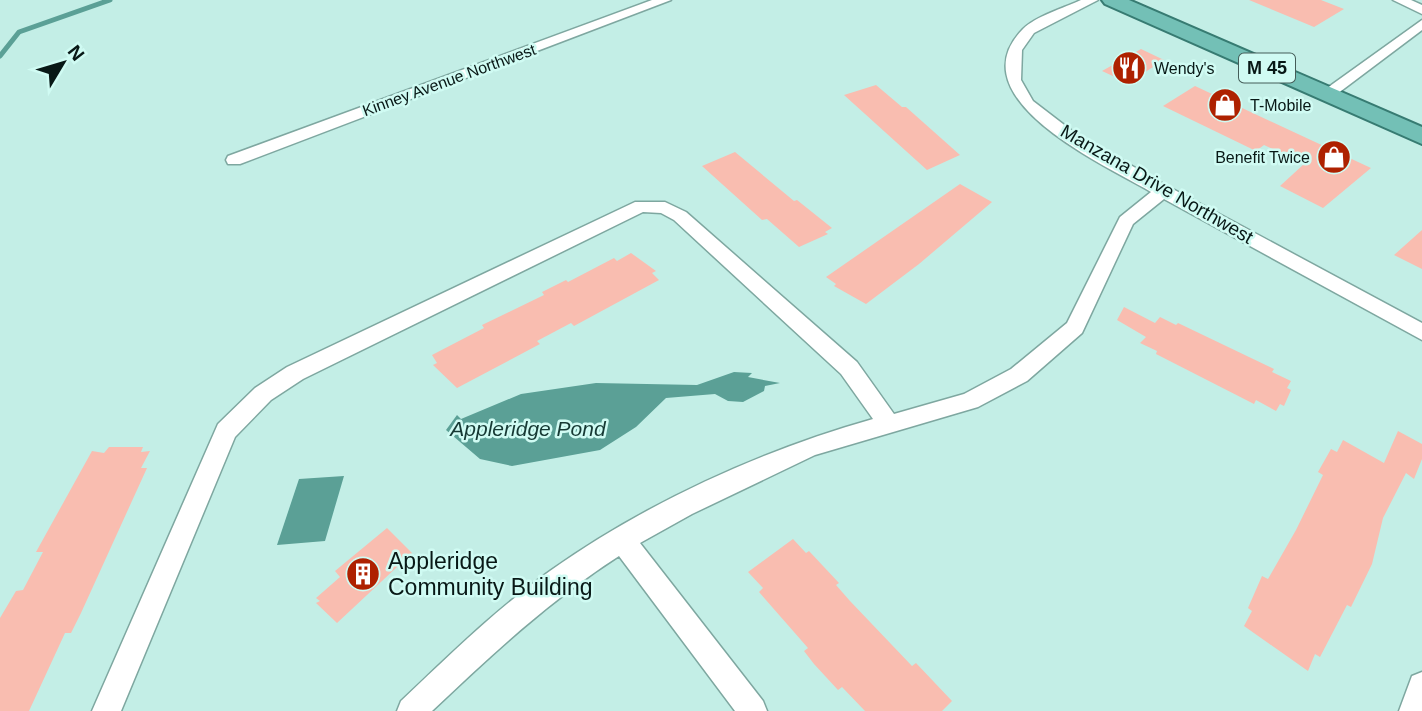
<svg xmlns="http://www.w3.org/2000/svg" width="1422" height="711" font-family="Helvetica,sans-serif">
<rect width="100%" height="100%" fill="#c3eee6"/>
<path fill="#5ba096" d="M734,372L752,373L748,377L780,383L765,386L764,391L743,402L728,401L715,394L666,398L636,427L600,450L512,466L480,459L446,430L457,415L461,419L521,394L596,383L697,385Z
M344,476L325,541L277,545L299,479Z"/>
<g fill="none" stroke-linecap="round" stroke-linejoin="round">
<path stroke="#5ba096" stroke-width="5" d="M0,56L19,32L110,0"/>
</g>
<path fill="#f9bdb0" d="M1249,0H1321L1344,9L1314,27Z
M1141,49L1164,60L1128,83L1102,71Z
M876,85L902,107H906L960,155L927,170L844,95Z
M1195,86L1371,168L1323,208L1280,186L1304,164L1264,145L1256,151L1163,106Z
M735,152L794,201L797,200L832,228L825,232L828,234L799,247L767,219L762,220L702,166Z
M960,184L992,202L919,264L866,304L834,286L836,284L826,277Z
M1422,230V269L1394,255Z
M631,253L656,271L652,273L659,280L574,326L571,323L537,341L540,344L457,388L433,365L437,363L432,355L484,328L482,325L544,295L542,292L566,280L568,282L614,258L617,261Z
M1124,307L1155,323L1160,317L1176,325L1178,323L1274,369L1272,372L1291,381L1287,388L1291,390L1284,406L1280,404L1276,411L1256,400L1254,404L1156,354L1157,351L1140,343L1146,337L1117,320Z
M1398,431L1422,444V459L1414,479L1406,473L1383,518L1372,564L1351,607L1347,605L1320,657L1315,654L1308,671L1244,626L1252,611L1248,608L1262,576L1268,579L1296,530L1323,475L1318,472L1331,449L1337,452L1343,440L1384,463Z
M109,447H143L141,452L150,451L141,468H147L81,613L71,633H65L29,711H0V618L16,591L23,590L43,552H36L92,451L104,453Z
M387,528L412,553L337,623L316,603L320,601L316,598L340,577L335,571Z
M793,539L806,553L809,551L839,583L836,585L850,601L912,666L916,663L952,701L942,711H865L842,687L838,690L814,664L804,651L808,648L759,592L763,588L748,572Z"/>
<g fill="none" stroke-linecap="round" stroke-linejoin="round">
<g stroke="#7ea7a0" stroke-width="3">
<path id="minor" d="M652,0H671L240,164H228L226,160L228,156Z
M1081,0H1098L1034,33L1022,50L1021,80L1033,101L1076,134L1169,187L1422,323V340L1164,199L1133,224L1082,333L1027,381L978,407L815,455L692,514L640,543L763,701L767,711H735L619,556C549,601 492,654 432,711H397L401,701C449,656 496,609 550,571C646,503 760,451 873,419L841,374L674,220L661,213L643,212L303,379L271,400L235,437L121,711H92L218,424L255,388L287,367L635,202H665L686,212L857,362L894,414L964,394L1011,369L1067,323L1120,217L1151,192C1105,165 955,98 1023,29C1036,16 1064,8 1081,0Z
M1393,0H1411L1422,5V14Z
M1422,20V30L1333,97H1323V91Z
M1422,672V711H1399L1412,676Z"/>
</g>
<g stroke="#377b72" stroke-width="4">
<path id="trunk" d="M1102,0H1129L1422,127V144L1105,4Z"/>
</g>
<use href="#minor" fill="#fff" fill-rule="evenodd"/>
<use href="#trunk" fill="#73c0b6" fill-rule="evenodd"/>
</g>
<defs>
<g id="restaurant-disc" transform="scale(1.75)"><circle r="9.5" fill="#ae2100" stroke="#d0fbf3"/><path d="M-5-6h1v4h1v-4h1v4h1v-4h1v5L-1.5 .5V6h-2V.5L-5-1ZM5-6V6H3V1.5H1.5Q1.5-4 5-6Z" fill="#fff"/></g>
<g id="shop-disc" transform="scale(1.75)"><circle r="9.5" fill="#ae2100" stroke="#d0fbf3"/><path d="M-5-2.5h2.3a2.7 3.5 0 0 1 5.4 0H5L5.5 6h-11ZM-1.5-2.5h3a1.5 2.3 0 0 0-3 0Z" fill="#fff"/></g>
<g id="building-disc" transform="scale(1.75)"><circle r="9.5" fill="#ae2100" stroke="#d0fbf3"/><path d="M-4-6H4V6H1V3H-1V6H-4ZM-2.5-4.3h1.7v1.8h-1.7ZM.8-4.3h1.7v1.8H.8ZM-2.5-1h1.7V.8h-1.7ZM.8-1h1.7V.8H.8Z" fill="#fff"/></g>
</defs>
<g fill-rule="evenodd">
<use href="#restaurant-disc" x="1129" y="68"/>
<use href="#shop-disc" x="1225" y="105"/>
<use href="#shop-disc" x="1334" y="157"/>
<use href="#building-disc" x="363" y="574"/>
</g>
<g text-anchor="middle" dominant-baseline="central" stroke-width="5" stroke-linejoin="round" paint-order="stroke">
<g font-size="16" fill="#081816" stroke="#d0fbf3" text-anchor="start">
<text x="1154" y="68">Wendy's</text>
<text x="1250" y="105">T-Mobile</text>
<text x="1310" y="157" text-anchor="end">Benefit Twice</text>
</g>
<g font-size="16" fill="#081816" stroke="#d0fbf3">
<text transform="translate(449 80) rotate(-20)">Kinney Avenue Northwest</text>
</g>
<rect fill="#d0fbf3" stroke="#445c58" stroke-width="2" x="1239" y="53.5" width="56" height="29" rx="5"/>
<g font-size="18" font-weight="bold" fill="#081816">
<text x="1267" y="68">M 45</text>
</g>
<g font-size="19" fill="#081816" stroke="#d0fbf3">
<text transform="translate(1157 184) rotate(30)">Manzana Drive Northwest</text>
</g>
<g font-size="21" font-style="italic" fill="#163934" stroke="#d0fbf3">
<text x="528" y="428">Appleridge Pond</text>
</g>
<g font-size="23" fill="#081816" stroke="#d0fbf3" text-anchor="start">
<text x="388" y="561">Appleridge<tspan x="388" dy="26">Community Building</tspan></text>
</g>
</g>
<g transform="translate(63 63) rotate(52)" stroke="#d0fbf3" stroke-width="5" paint-order="stroke">
<path d="M0-5L12 26L0 18L-12 26Z" fill="#081816"/>
<text y="-10" font-size="19" font-weight="bold" text-anchor="middle" fill="#081816">N</text>
</g>
</svg>
